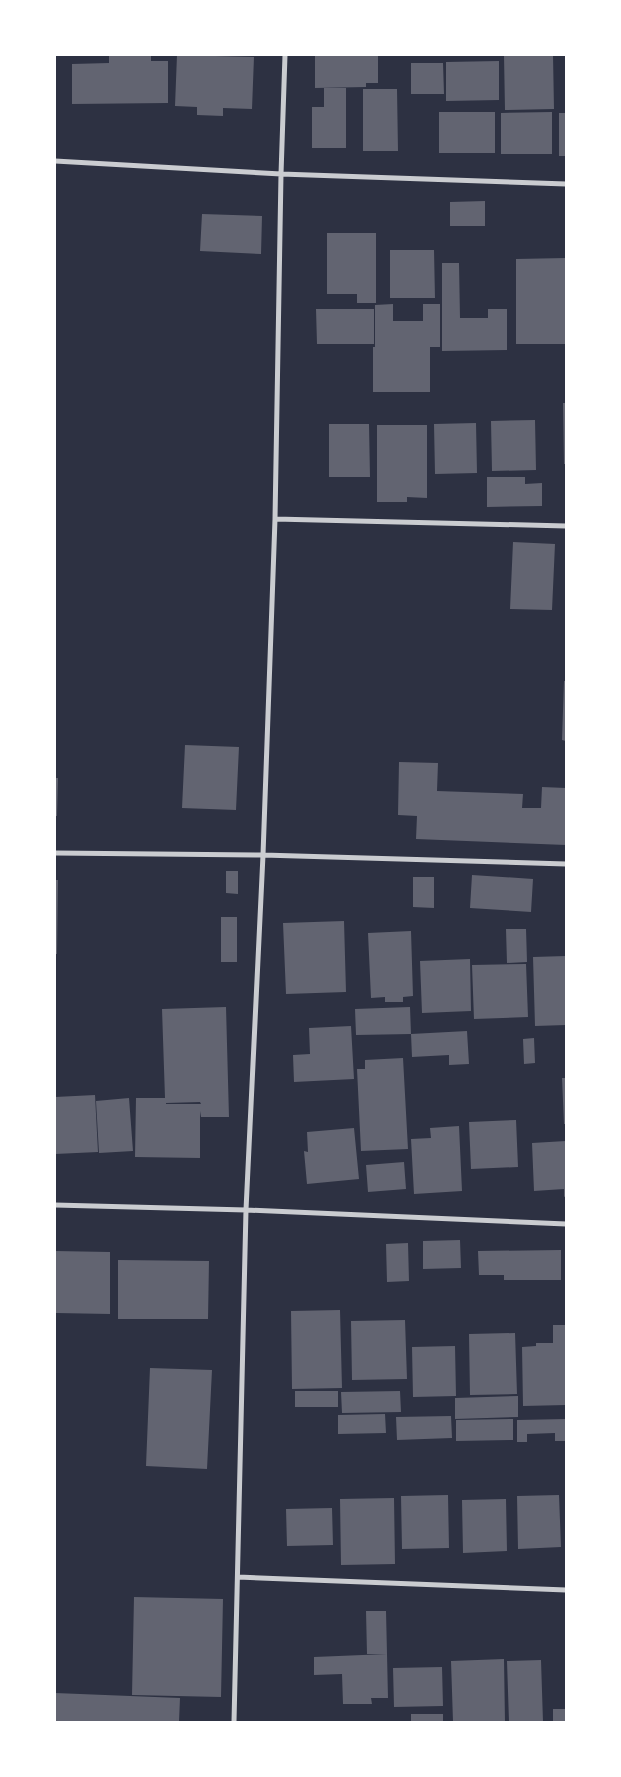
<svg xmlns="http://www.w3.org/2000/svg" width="621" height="1777" font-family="'Roboto Serif',serif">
<rect width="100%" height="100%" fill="#2d3142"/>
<path fill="#626471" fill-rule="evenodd" d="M109,55H151V61H168V103L72,104V64L109,63Z
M177,55L254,57L252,109L223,108V116L197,115V107L175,106Z
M315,55H378V83H366V87L315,88Z
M504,55H553L554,109L505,110Z
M499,61V100L446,101V62Z
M411,63H443L444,94H411Z
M324,88H346V148H312V107H324Z
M363,89H397L398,151H363Z
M439,112H495V153H439Z
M552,112V154H501V113Z
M559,113H566V156H559Z
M485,201V226H450V202Z
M202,214L262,216L261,254L200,251Z
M327,233H376V303H357V294H327Z
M390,250H434L435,298H390Z
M566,258V344H516V259Z
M442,263H459L460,318H488V309H507V350L442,351Z
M393,304V321H423V304H440V347H430V392H373V347H375V305Z
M316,309H374V344H317Z
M563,403H566V464H564Z
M535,420L536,470L492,471L491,421Z
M476,423L477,473L435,474L434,424Z
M329,424H369L370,477H329Z
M377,425H427V498L407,497V502H377Z
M487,477H525V484L542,483V506L487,507Z
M513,542L555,544L552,610L510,609Z
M564,681H566V741L562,740Z
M185,745L239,747L236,810L182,808Z
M399,762L438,763L437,791L523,794L522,808H541L542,787L566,788V845L416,839L417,816L398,815Z
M55,778H58L57,816H55Z
M226,871H238V894L226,893Z
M472,875L533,879L531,912L470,908Z
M413,877H434V908L413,907Z
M55,880H58L57,954H55Z
M221,917H237V962H221Z
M344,921L346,992L286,994L283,923Z
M506,929H526L527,962L507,963Z
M411,931L413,996L403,997V1002H385V997L371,998L368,933Z
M566,956V1025L535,1026L533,957Z
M470,959L471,1011L422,1013L420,961Z
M526,964L528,1017L474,1019L472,965Z
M226,1007L229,1117H201L200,1111V1158L135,1157L136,1098H165L162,1009ZM200,1102L201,1104H166V1103Z
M410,1007L411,1034L356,1035L355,1009Z
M351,1026L354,1079L294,1082L293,1055L310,1054L309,1028Z
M467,1031L469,1064L449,1065V1055L412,1057L411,1034Z
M534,1038L535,1063L524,1064L523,1039Z
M403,1058L408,1149L361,1151L357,1069H365V1060Z
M562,1078H566V1124H564Z
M95,1095L98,1152L55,1154V1097Z
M129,1098L133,1151L99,1153L96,1101Z
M516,1120L518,1167L471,1169L469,1122Z
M459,1126L462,1191L414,1194L411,1139L431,1138L430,1128Z
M354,1128L359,1179L307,1184L304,1151L308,1152L307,1132Z
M566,1141V1196L564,1197V1189L534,1191L532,1143Z
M404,1162L406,1189L368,1192L366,1165Z
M460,1240L461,1268L423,1269V1241Z
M408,1243L409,1281L387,1282L386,1244Z
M561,1250V1280H504V1275H479L478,1251Z
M55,1251L110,1252V1314L56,1313Z
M118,1260L209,1261L208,1319H118Z
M340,1310L342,1388L292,1389L291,1311Z
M405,1320L407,1379L352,1380L351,1321Z
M553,1325H566V1405L523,1406L522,1347L536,1346V1343H553Z
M515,1333L517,1394L470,1395L469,1334Z
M455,1346L456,1396L413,1397L412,1347Z
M150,1368L212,1370L207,1469L146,1466Z
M295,1391H338V1407H295Z
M400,1391L401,1412L342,1413L341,1392Z
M518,1396V1417L455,1419V1398Z
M385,1414L386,1433L338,1434V1415Z
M451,1416L452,1438L397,1440L396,1417Z
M513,1419V1440L456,1441V1420Z
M566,1419V1441H555V1433L527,1434V1442H517V1420Z
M448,1495L449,1548L402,1549L401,1496Z
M559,1495L561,1547L518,1549L517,1496Z
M394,1498L395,1564L341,1565L340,1499Z
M506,1499L507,1551L463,1553L462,1500Z
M332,1508L333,1545L287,1546L286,1509Z
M134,1597L223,1599L221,1697L132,1695Z
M366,1611H386L387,1654H367Z
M387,1654L388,1698H371L372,1704H343L342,1674L314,1675V1657Z
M504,1659L505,1722H453L451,1661Z
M541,1660L543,1722H509L507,1661Z
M442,1667L443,1706L394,1707L393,1668Z
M55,1693L180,1698L179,1722H55Z
M553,1709H566V1722H553Z
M411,1714H443V1722H411Z"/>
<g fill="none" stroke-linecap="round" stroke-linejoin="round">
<path stroke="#caccd0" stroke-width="5" d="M55,161L281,174L566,184
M275,519L566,526
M55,853L263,855L566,864
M55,1205L246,1210L566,1224
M238,1577L566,1590
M234,1722L246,1210L263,855L275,519L281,174L285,55"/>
</g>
<rect width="621" height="1777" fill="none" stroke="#ffffff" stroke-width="112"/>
</svg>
